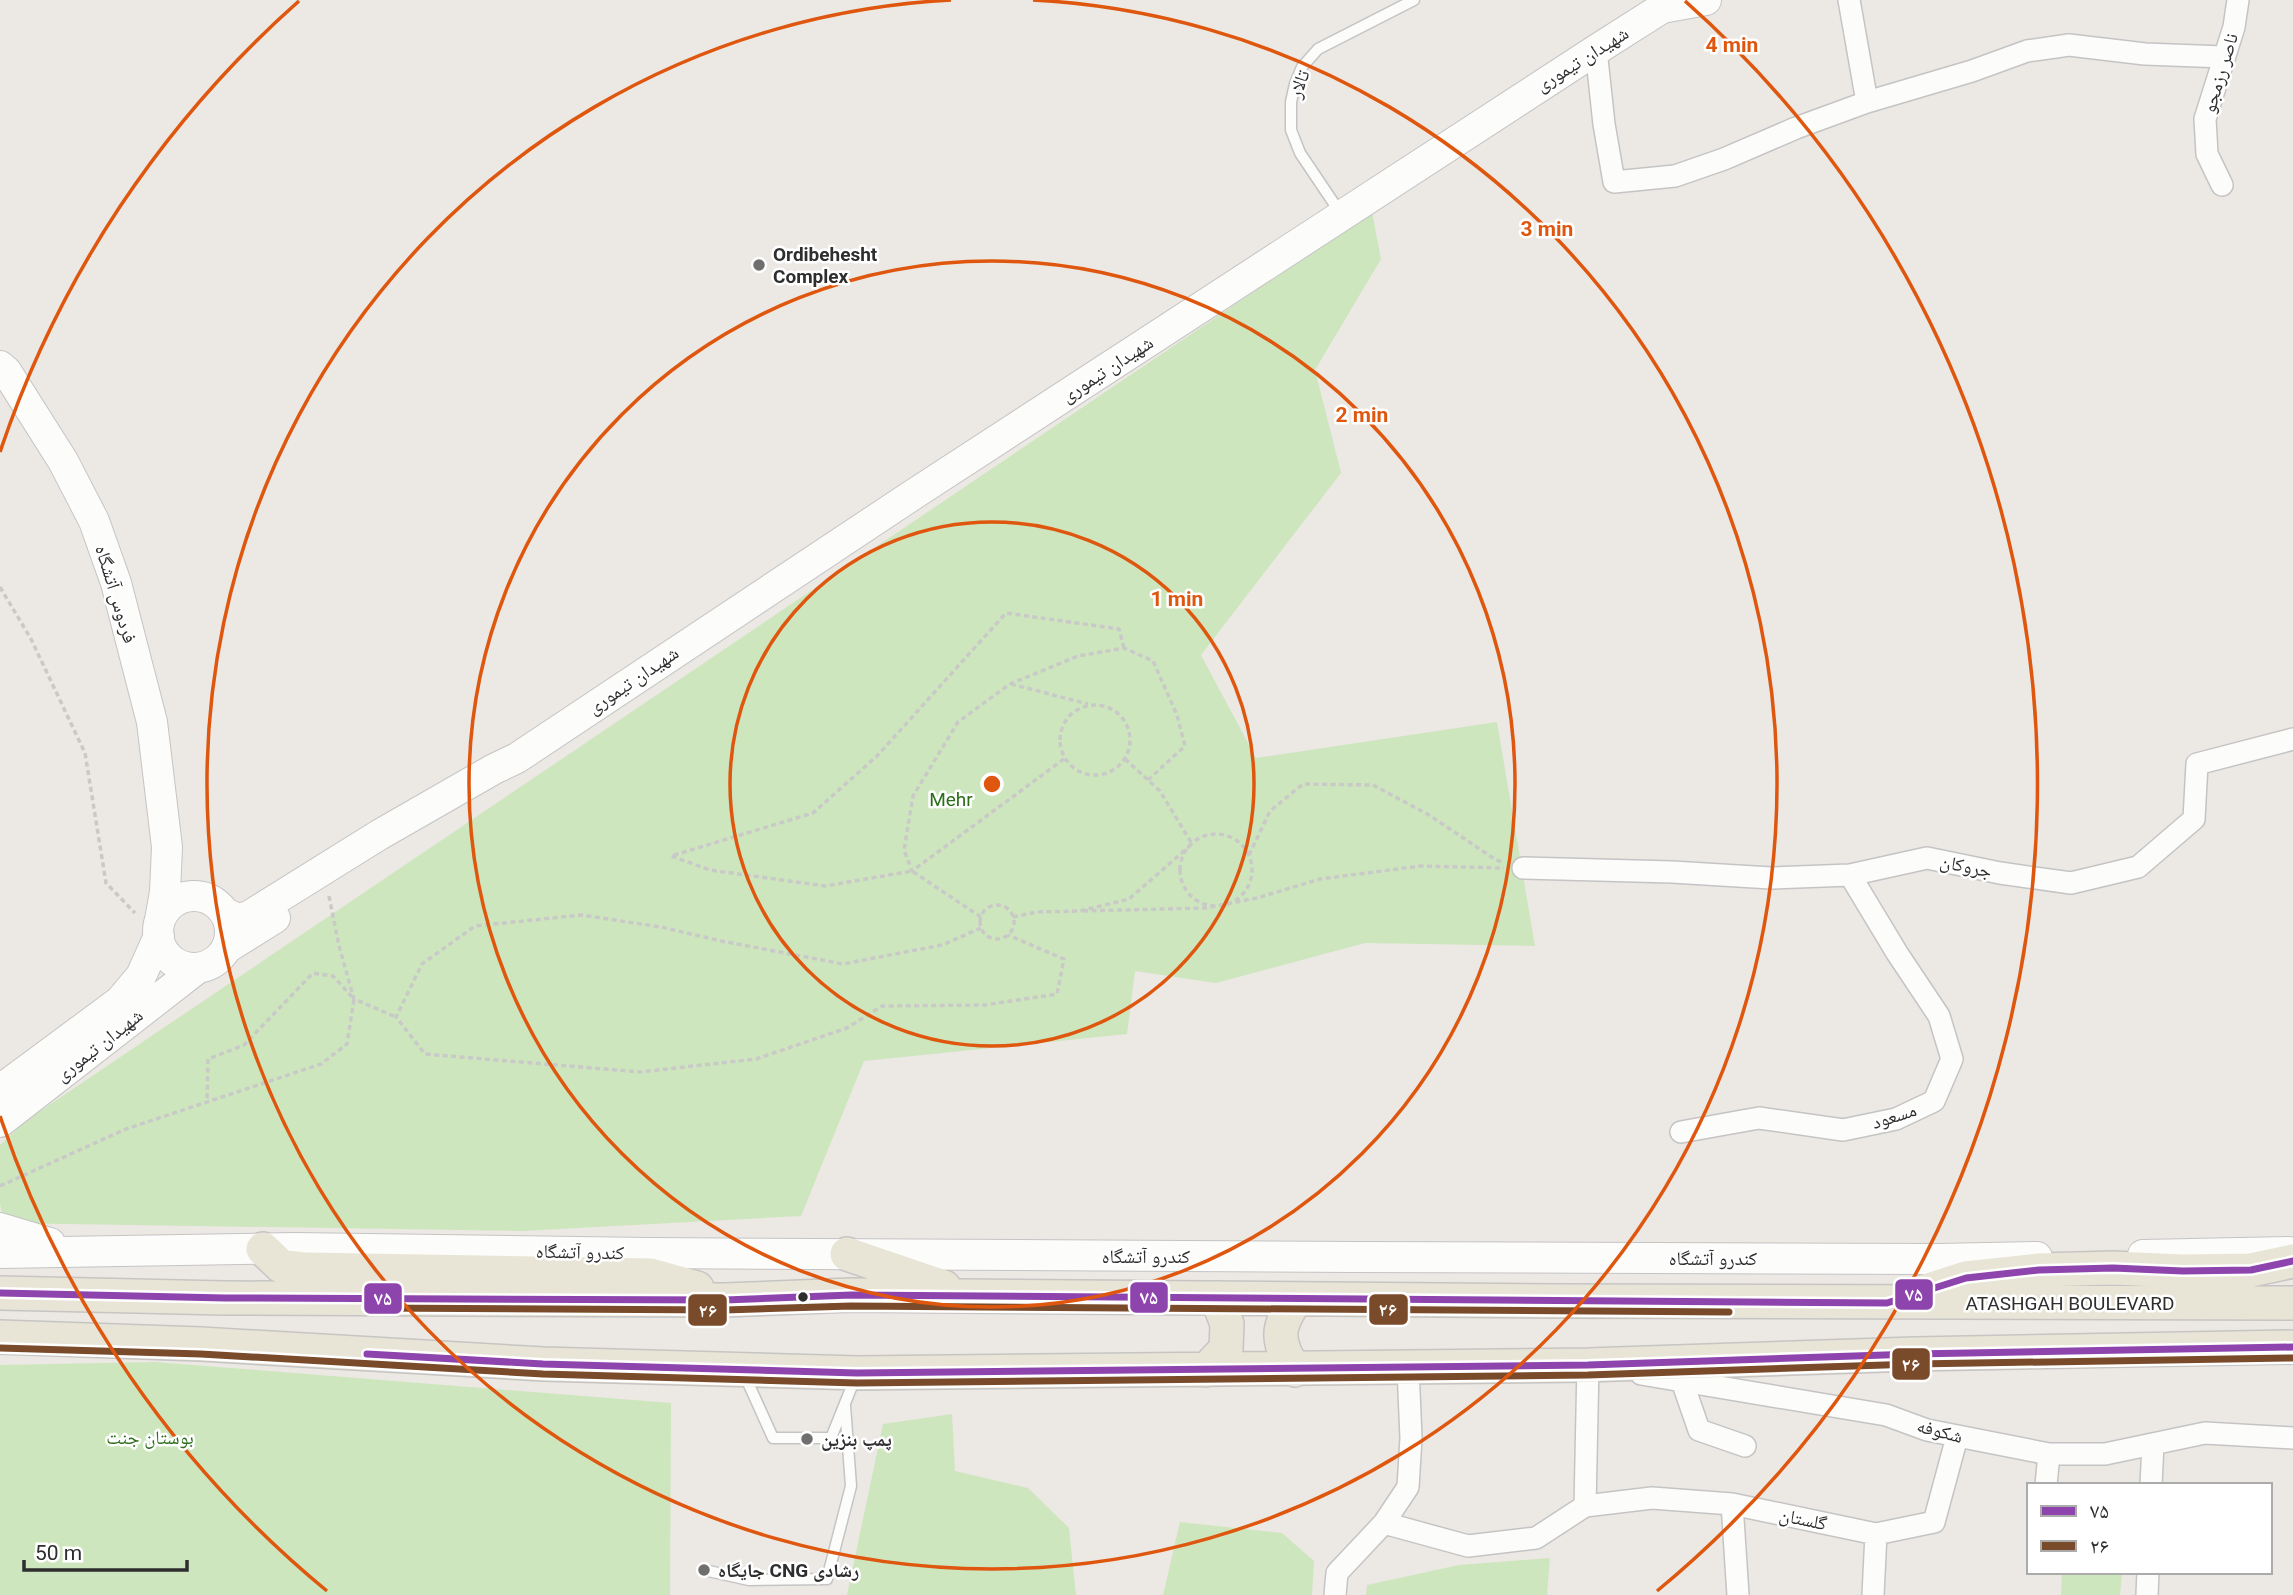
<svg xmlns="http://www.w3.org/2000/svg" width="2293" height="1595" font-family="Roboto,'Noto Naskh Arabic',sans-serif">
<rect width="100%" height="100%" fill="#ece8e4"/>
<path fill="#cee6be" d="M1372,212L1381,259L1315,370L1341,473L1201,655L1256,758L1497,722L1535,946L1365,943L1216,983L1135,971L1127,1034L864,1061L801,1216L523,1231L4,1223L0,1204V1145L27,1120Z
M155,1362L671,1403L670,1595H0V1365Z
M952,1414L955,1471L1028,1488L1069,1528L1076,1595H847L883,1424Z
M1180,1522L1282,1533L1314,1561L1312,1595H1163Z
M1550,1558L1547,1595H1366L1367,1585L1459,1565Z
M2062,1572H2122L2120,1595H2061Z"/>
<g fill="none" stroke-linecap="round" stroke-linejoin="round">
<g stroke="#c5c4c5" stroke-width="13">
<path id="lane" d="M1341,214L1300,153L1291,130V102L1295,84L1302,67L1318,49L1414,0
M745,1376L773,1438H831L856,1376
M704,1570L749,1580L827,1579L851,1486L845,1406"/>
</g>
<g stroke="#c5c4c5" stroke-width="24">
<path id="street" d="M1849,0L1867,102
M1596,50L1604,124L1614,182L1675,176L1724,159L1796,128L1867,102L1972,71L2027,51L2069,45L2145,54L2224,57
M2222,185L2207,154L2205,119L2234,27L2238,0
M1523,868L1672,872L1771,878L1850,875L1927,858L2000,873L2071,883L2138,867L2194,819L2197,764L2293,739
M1681,1132L1759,1118L1843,1130L1896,1119L1934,1101L1952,1059L1939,1016L1897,953L1850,875
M1641,1374L1886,1415L1927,1430L2049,1454H2105L2205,1433L2293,1438
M1682,1381L1699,1430L1745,1446
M2046,1485L2049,1454
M2151,1485L2153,1444
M1732,1504L1738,1595
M1585,1506L1652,1498L1732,1504L1876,1534L1934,1522L1957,1437
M1384,1523L1468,1546L1536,1538L1585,1506L1588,1365L1599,1367
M1335,1595L1337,1573L1384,1523L1408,1487L1411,1438L1408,1368
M1873,1595L1876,1534
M2147,1595L2148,1572"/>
</g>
<g stroke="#c5c4c5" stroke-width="32">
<path id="secondary" d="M0,366L6,371L63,461L94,521L116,583L152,722L167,847L165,892L160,920
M158 932a36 36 0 1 1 72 0a36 36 0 1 1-72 0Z
M227,914L238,919L249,916L379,835L494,769L517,758L911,496L1596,50L1662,8L1706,0
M227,948L275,918
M0,1090L120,1001L141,976L159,936
M0,1122L198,968
M0,1228L50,1243
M0,1253L295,1248L647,1253L1354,1257L1938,1259L2037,1257
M2143,1255L2289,1252"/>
</g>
<g stroke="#c6c5c4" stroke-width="36">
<path id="primary" d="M263,1249L281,1266L305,1269L650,1275L697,1288
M847,1254L944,1287
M0,1293L225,1298L725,1300L851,1295L1556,1301L2293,1303
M1919,1293L1966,1278L2039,1270L2113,1268L2183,1271L2251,1270L2293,1261
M0,1337L201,1344L543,1364L857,1373L1588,1365L1915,1354L2293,1347
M1206,1370L1226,1349L1227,1324L1217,1298
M1295,1370C1275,1341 1277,1327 1296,1299"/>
</g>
<path stroke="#c9c9c8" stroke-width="3.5" stroke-dasharray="5 3.5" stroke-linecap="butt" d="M0,587L31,639L85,753L106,883L135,913
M1011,684L1088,704
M1060 740a35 35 0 1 1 70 0a35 35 0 1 1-70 0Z
M1064,759L912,871L904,850L913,796L958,722L1010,684L1078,656L1124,648L1153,661L1177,715L1185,746L1148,780
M1125,759L1160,791L1192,844L1129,899L1080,911L1205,908L1257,898L1320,879L1421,866L1504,868
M1180 870a36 36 0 1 1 72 0a36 36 0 1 1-72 0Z
M1249,855L1270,811L1303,784L1373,785L1429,815L1496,860L1503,862
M329,896L339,946L354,999L396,1017
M980 922a17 17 0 1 1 34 0a17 17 0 1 1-34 0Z
M981,917L912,871L825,886L710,870L671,856L813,813L877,756L1006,613L1119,629L1124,648
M1013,917L1037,912L1080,911
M981,928L942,945L843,964L721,941L661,927L581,915L475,926L422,964L396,1017L425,1054L640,1072L756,1059L847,1028L882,1006L985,1005L1057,994L1064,959L1008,935
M0,1186L126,1129L321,1064L347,1044L354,999L333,976L313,973L244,1045L208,1059L207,1102"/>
<use href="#lane" stroke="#fcfcfb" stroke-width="10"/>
<use href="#street" stroke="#fcfcfb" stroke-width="21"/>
<use href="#secondary" stroke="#fcfcfb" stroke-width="30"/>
<use href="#primary" stroke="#e8e4d6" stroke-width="33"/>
<g stroke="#fff" stroke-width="12">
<path id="bus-1" d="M0,1293L225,1298L725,1300L851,1295L1887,1303L1966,1278L2039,1270L2113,1268L2183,1271L2251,1270L2293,1261
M367,1354L543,1364L857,1373L1588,1365L1915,1354L2293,1347"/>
</g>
<g stroke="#fff" stroke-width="12">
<path id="bus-2" d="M367,1308L725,1310L851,1306L1729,1312
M0,1348L201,1354L543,1374L857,1383L1588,1375L1915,1364L2293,1358"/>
</g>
<use href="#bus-1" stroke="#8e44ad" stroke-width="7"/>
<use href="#bus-2" stroke="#7a4b2a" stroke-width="7"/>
</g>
<g fill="none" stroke="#df570e" stroke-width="3.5">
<circle cx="992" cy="784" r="262"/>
<circle cx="992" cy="784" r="523"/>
<path d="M1033 0A785 785 0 1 1 951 0"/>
<path d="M327 1591A1046 1046 0 0 1 0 1116M0 452A1046 1046 0 0 1 299 1M1685 1A1046 1046 0 0 1 1657 1591"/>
</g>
<g fill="#706f6e" stroke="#fff" stroke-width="2.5">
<circle cx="759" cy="265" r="7"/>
<circle cx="807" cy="1439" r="7"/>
<circle cx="704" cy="1570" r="7"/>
</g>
<circle fill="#2e2e2e" stroke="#fff" stroke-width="2.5" cx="803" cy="1297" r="6"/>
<g text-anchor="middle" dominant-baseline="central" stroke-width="5" stroke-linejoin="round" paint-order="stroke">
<g font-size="19" fill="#2e2e2e" stroke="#fff">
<text transform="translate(1582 59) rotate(-32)">شهیدان تیموری</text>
<text transform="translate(2220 73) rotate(-73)">ناصر رزمجو</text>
<text transform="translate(1299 84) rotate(-70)">تالار</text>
<text transform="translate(1107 369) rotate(-33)">شهیدان تیموری</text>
<text transform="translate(116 594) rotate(73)">فردوس آتشگاه</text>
<text transform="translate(633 680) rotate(-34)">شهیدان تیموری</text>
<text transform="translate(1966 866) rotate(12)">جروکان</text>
<text transform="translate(99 1045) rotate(-38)">شهیدان تیموری</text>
<text transform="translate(1894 1116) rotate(-18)">مسعود</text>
<text transform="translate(580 1252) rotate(1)">کندرو آتشگاه</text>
<text x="1146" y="1256">کندرو آتشگاه</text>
<text x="1713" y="1258">کندرو آتشگاه</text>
<text x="2070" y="1303">ATASHGAH BOULEVARD</text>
<text transform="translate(1940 1431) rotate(15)">شکوفه</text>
<text transform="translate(1803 1519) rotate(12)">گلستان</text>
</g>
<g font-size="19" font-weight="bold" fill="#2e2e2e" stroke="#fff" text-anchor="start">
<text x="773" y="254">Ordibehesht<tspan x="773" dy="22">Complex</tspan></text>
<text x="821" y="1439">پمپ بنزین</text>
<text x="718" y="1570">جایگاه CNG رشادی</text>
</g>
<g font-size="19" fill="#2c6e1b" stroke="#fff">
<text x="951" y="799">Mehr</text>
<text x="150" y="1437">بوستان جنت</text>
</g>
</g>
<circle cx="992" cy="784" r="10" fill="#df570e" stroke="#fff" stroke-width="3.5"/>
<g font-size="21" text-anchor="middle" font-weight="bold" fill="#df570e" stroke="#fff" stroke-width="5" stroke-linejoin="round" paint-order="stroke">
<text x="1732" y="52">4 min</text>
<text x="1547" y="236">3 min</text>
<text x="1362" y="422">2 min</text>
<text x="1177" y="606">1 min</text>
</g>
<g stroke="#fff" stroke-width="2.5">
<rect x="1894" y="1278" width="40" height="33" rx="7" fill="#8e44ad"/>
<rect x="1129" y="1281" width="40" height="33" rx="7" fill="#8e44ad"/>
<rect x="363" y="1282" width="40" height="33" rx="7" fill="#8e44ad"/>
<rect x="1368" y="1293" width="41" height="33" rx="7" fill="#7a4b2a"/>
<rect x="687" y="1293" width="41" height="34" rx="7" fill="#7a4b2a"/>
<rect x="1891" y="1347" width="40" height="34" rx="7" fill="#7a4b2a"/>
</g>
<g font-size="19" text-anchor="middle" font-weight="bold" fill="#fff">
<text x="1914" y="1301">۷۵</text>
<text x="1149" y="1304">۷۵</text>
<text x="383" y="1305">۷۵</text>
<text x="1388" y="1316">۲۶</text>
<text x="708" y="1317">۲۶</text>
<text x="1911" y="1371">۲۶</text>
</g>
<rect x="2027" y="1483" width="245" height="91" fill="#ffffff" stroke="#ababab" stroke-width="2"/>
<rect x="2041" y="1506" width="35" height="10" fill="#8e44ad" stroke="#ababab" stroke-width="2"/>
<text x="2090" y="1518" font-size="21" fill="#2e2e2e">۷۵</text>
<rect x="2041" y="1541" width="35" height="10" fill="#7a4b2a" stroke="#ababab" stroke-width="2"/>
<text x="2090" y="1553" font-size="21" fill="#2e2e2e">۲۶</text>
<path d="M24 1560v10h163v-10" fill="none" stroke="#2e2e2e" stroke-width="3.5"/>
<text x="35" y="1560" font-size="21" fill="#2e2e2e" stroke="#ffffff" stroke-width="5" paint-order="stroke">50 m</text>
</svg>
